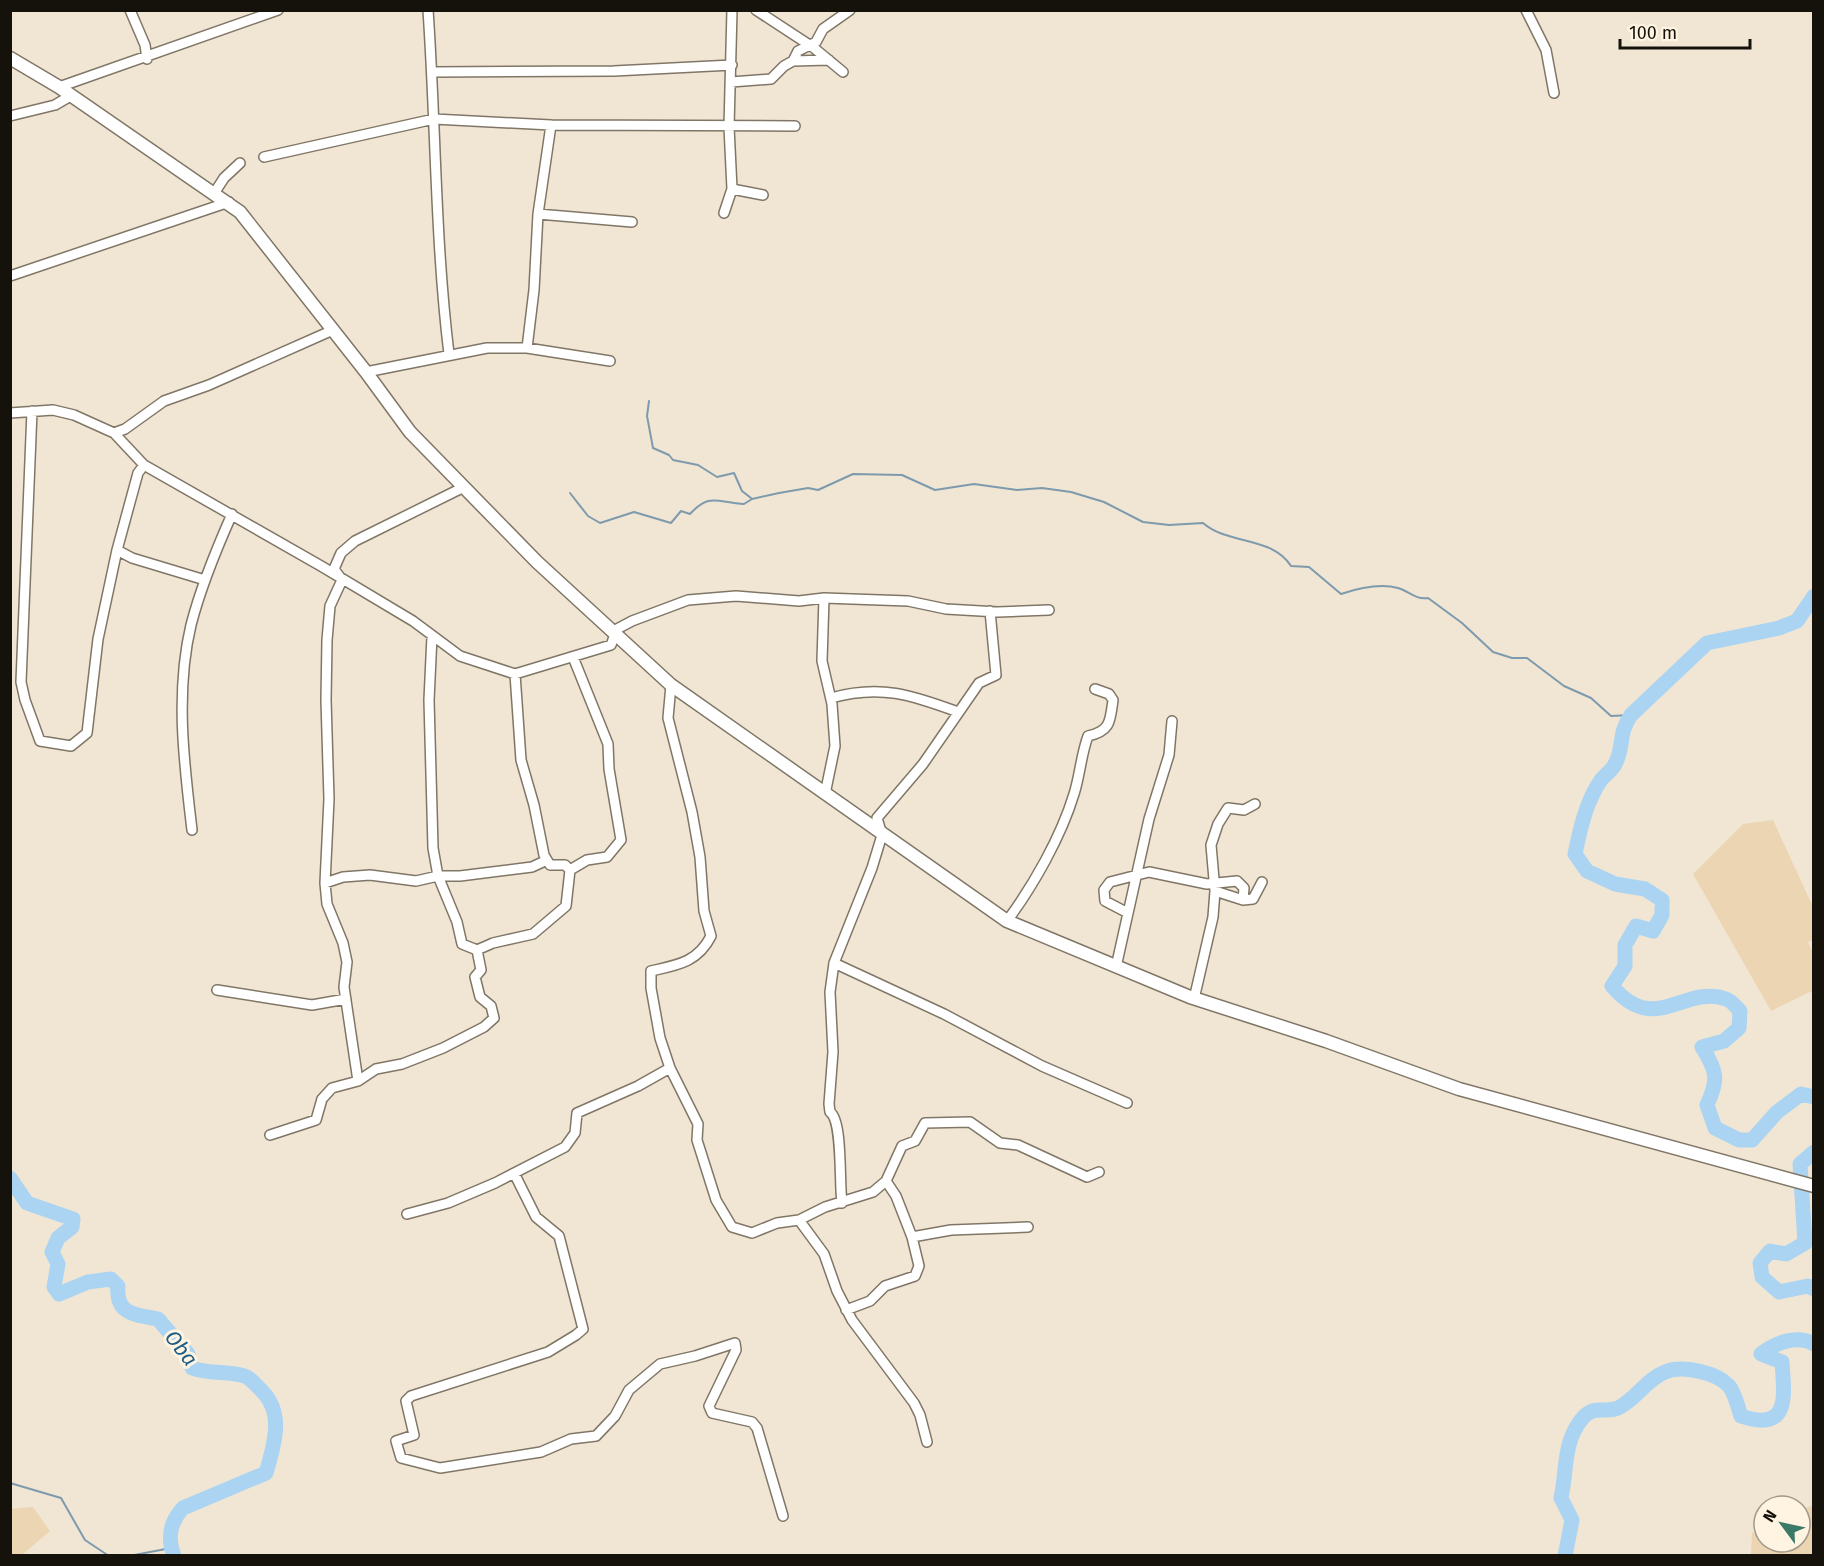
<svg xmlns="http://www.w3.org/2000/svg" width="1824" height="1566" font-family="'Fira Sans',sans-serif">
<rect width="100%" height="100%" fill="#f1e6d4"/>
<path fill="#ebd5b2" d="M1773,820L1813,907V940L1808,942L1813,953L1814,990L1771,1011L1693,874L1743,824Z
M1813,1505V1555H1751L1752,1533L1764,1528V1542H1800V1511Z
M33,1507L50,1531L22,1555H11V1509Z"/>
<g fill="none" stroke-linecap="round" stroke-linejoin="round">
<path stroke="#7e9aad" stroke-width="2" d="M649,401L647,416L653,448L669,455L673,460L698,465L717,477L734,473L742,491L751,498
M570,493L588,516L600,523L634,512L671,523L681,511L690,514C710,492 718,503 744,504L752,499L779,493L808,488L818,490L853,474L902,475L935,490L974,484L1017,490L1042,488L1071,492L1104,502L1143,522L1169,525L1203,523C1228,545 1272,536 1291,566L1309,567L1341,594C1359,588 1379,583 1398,588C1409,591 1415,600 1428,598L1462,623L1493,652L1512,658H1527L1564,686L1591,698L1611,716L1631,715
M10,1483L61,1498L85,1540L109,1556
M129,1556L171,1548"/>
<path stroke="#abd4f3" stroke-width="15" d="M1814,596L1797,621L1779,628L1707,643L1631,715C1617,735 1625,748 1614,766C1610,772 1605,775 1601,780C1586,801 1580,830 1575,854L1587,871L1615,884L1645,889L1662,900V915L1653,931L1636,926L1625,945V966L1612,986C1655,1037 1684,984 1726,999C1731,1000 1736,1007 1740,1011L1739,1028L1724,1041L1702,1047C1717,1071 1719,1079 1707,1105L1715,1128L1739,1140H1752L1777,1112L1801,1094L1814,1097
M1814,1152L1800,1164L1805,1243L1786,1254L1770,1251L1760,1263L1762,1277L1779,1292L1808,1286L1814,1289
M10,1178L27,1203L73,1219L72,1227L58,1238L52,1252L58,1264L54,1287L59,1294L88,1282L111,1279L118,1286C115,1315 137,1315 158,1319L188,1354L192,1368C211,1375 231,1370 247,1377C252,1380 257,1386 261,1390C285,1413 274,1445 266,1473L183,1508C170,1522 167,1537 174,1556
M1565,1556L1572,1520L1561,1498C1567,1471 1563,1443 1581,1420C1595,1403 1603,1414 1618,1408C1635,1400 1647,1379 1665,1372C1682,1365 1716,1372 1729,1386C1735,1393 1738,1408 1741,1416C1791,1433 1784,1395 1782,1362L1761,1354C1775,1343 1797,1334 1814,1344"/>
<g stroke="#807666" stroke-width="12">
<path id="minor" d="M130,10L145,45L147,59
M428,10C436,125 435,240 449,354
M756,10L814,48L843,72
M1526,10L1546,50L1554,93
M793,61L829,60
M433,72L614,71L732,65
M731,82L771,79L784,66L793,61L798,51L816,42L823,29L850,10
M59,87L278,10
M10,116L55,105L72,95
M264,157L434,119L551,125L795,126
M732,189L763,195
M215,192L224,178L240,163
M724,213L732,189L729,127L732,10
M538,214L632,222
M10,276L229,202
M527,348L534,290L538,214L551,125
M366,372L487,348H527L610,361
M32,411L21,682L25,700L40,741L71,746L87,733L98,639L117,550L138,473L144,465
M10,413L53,410L74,415L114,433L144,465L321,566L413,621L460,656L515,674
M114,433L125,429L164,401L209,385L333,330
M117,550L132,558L205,580
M824,598L822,661L832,704L835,746L825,794
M990,611L996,675L979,683L923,764L877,818L882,835L872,868L834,963L944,1014L1042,1066L1127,1103
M432,636L429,700L433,848L438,876L457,922L462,944L477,950
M671,685L668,718L692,812L700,857L704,911L711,936C698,962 678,965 651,971V988L660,1038L670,1068L698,1124L697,1140L716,1200L732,1227L752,1233L777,1223L799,1220
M831,698C880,684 912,695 958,712
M192,830C184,763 175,692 191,625C201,586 216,550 232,514
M570,870L587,860L607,857L621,840L609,769L608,744L573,657
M325,883L343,877L370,875L416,881L438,876H460L532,867L547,860
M1215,891L1243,900L1253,899L1262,882
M1128,913L1105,901L1104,890L1110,882L1149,872L1207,884L1237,881L1244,888L1243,900
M1007,921C1033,886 1061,837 1074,794C1080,775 1081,755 1088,736C1111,731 1110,721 1113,700L1109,694L1095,689
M834,963L830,992L833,1052L829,1104L830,1112C843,1121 839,1184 842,1203
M1116,967L1149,819L1169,755L1172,721
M217,990L312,1005L346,999
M1194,999L1213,917L1215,891L1211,845L1218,824L1228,808L1244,810L1255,804
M358,1081L344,987L347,962L343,943L327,904L325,883L329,799L326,700L327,640L330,606L342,580L334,569L341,553L355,541L462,488
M270,1135L316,1120L322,1099L332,1088L358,1081L376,1069L402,1064L443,1048L484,1027L494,1018L491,1006L480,997L475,977L481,970L477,950L493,943L533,934L566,906L570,870L565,865H550L544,855L534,805L521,760L515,674L611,645L617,629L632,621L688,600L736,596L799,601L824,598L908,601L946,609L998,612L1049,610
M514,1173L536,1217L559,1236L583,1329L576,1335L548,1352L411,1396L406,1401L414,1435L396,1441L401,1458L440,1468L541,1452L571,1439L596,1436L615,1416L629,1390L660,1364L695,1356L735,1343L736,1350L709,1406L712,1413L752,1422L757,1428L783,1516
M886,1181L896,1196L912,1237
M407,1214L448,1203L495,1183L565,1147L575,1133L577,1113L638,1086L670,1068
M846,1310L870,1301L885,1286L915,1276L919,1266L912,1237L951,1230L1028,1227
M927,1442L920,1415L914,1403L852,1320L837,1291L824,1254L799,1220L825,1207L873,1192L886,1181L902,1146L915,1141L925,1123L970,1122L1000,1143L1018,1145L1087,1177L1099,1172"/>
</g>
<g stroke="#807666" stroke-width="15">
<path id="tertiary" d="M10,58L59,87L240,212L366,372L410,432L537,562L671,685L1007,921L1190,997L1326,1041L1459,1089L1814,1186"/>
</g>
<use href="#minor" stroke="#fff" stroke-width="9"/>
<use href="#tertiary" stroke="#fff" stroke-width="12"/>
</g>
<g text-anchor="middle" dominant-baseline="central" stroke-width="6" stroke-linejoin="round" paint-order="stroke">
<g font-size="21" font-style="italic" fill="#1c5d85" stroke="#fff3e1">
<text transform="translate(181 1348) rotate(52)">Oba</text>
</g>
</g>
<rect width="1824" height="1566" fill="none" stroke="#15110b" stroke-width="24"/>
<g transform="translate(1782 1524) rotate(303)"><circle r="28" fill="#fff3e1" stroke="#a1998b" stroke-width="1.5"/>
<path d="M0-4.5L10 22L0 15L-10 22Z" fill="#3b7a68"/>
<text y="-9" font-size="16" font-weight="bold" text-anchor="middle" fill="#15110b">N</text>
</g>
<path d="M1620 39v9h130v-9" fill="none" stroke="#15110b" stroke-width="3"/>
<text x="1629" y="39" font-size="18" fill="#15110b" stroke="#fff3e1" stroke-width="4.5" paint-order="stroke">100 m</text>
</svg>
